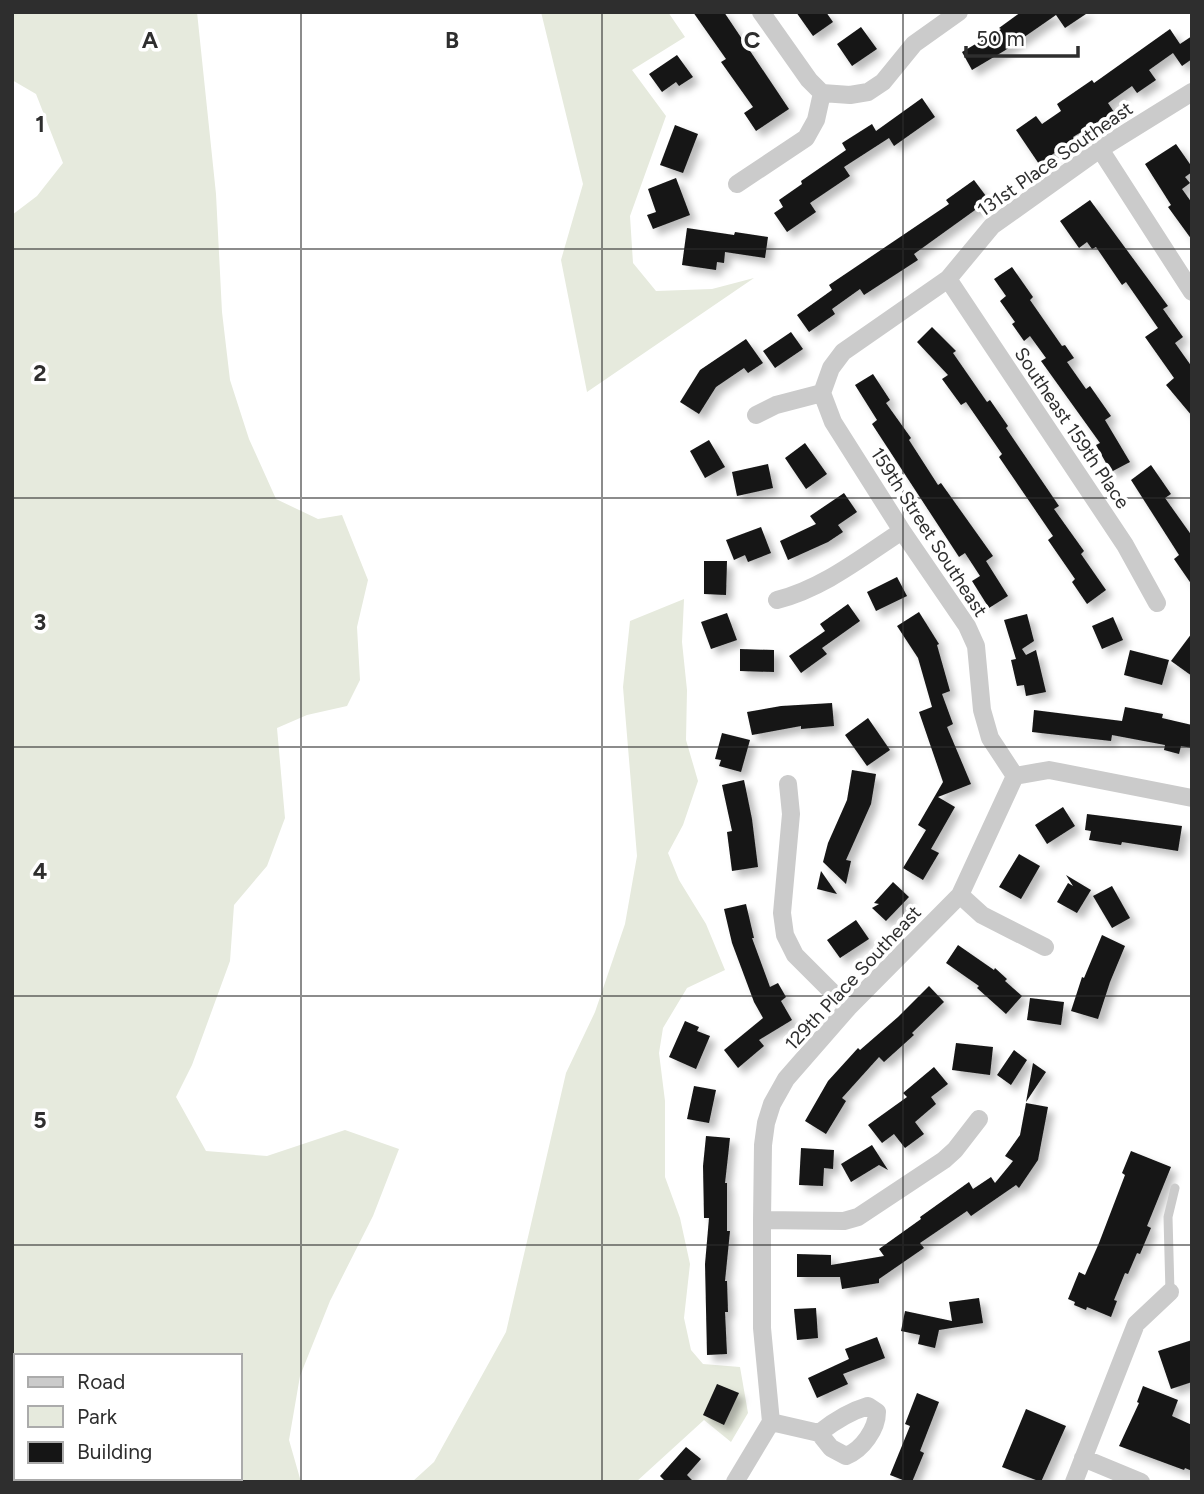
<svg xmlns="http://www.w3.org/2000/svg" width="1204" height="1494" font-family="Figtree,sans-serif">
<defs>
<filter id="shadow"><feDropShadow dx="6" dy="6" stdDeviation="3.5" flood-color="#0004"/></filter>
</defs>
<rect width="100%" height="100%" fill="#fff"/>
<path fill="#e6eadd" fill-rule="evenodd" d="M12,12H197L216,194L222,312L230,380L249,439L276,499L318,519L342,515L368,580L357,627L360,680L347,706L307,715L277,728L285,818L267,866L234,905L230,961L192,1065L176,1097L206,1151L267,1156L345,1130L399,1149L373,1216L330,1301L300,1376L289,1440L301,1482H12V215L37,196L63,163L36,94L12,80ZM16,1356H240V1478H16Z
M541,12H668L685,37L632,70L666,116L630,216L633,263L656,291L712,289L754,278L587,392L561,260L583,184Z
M684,599L682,642L687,690L686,740L698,781L683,825L668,853L679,880L706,924L725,970L687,988L663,1028L659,1053L665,1101V1177L680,1218L690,1264L684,1318L691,1350L703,1364L740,1367L748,1413L731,1442L704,1420L636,1482H412L434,1462L506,1332L566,1073L595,1012L625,924L637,856L623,687L630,621Z"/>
<path fill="#151515" filter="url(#shadow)" d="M693,12H724L789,109L756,131L744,113L753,107L721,62L726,59Z
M796,12H826L833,22L813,36Z
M1021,12H1089L1065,28L1056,15L1004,51L972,70L962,52L1001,29L999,28Z
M861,27L877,49L852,66L837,44Z
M1170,29L1180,44L1192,36V59L1182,66L1173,53L1149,70L1156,80L1137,93L1132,86L1108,103L1114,112L1073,137L1074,139L1039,164L1016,130L1036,116L1042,124L1061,111L1057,104L1092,80L1094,83Z
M677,55L693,77L679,86L676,82L662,92L649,74Z
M922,98L935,117L894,146L889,138L844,167L850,176L810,203L816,212L787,232L774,213L783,207L779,200L802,184L801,181L846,150L842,143L872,124L876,131Z
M675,125L698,134L683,173L660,165Z
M1176,144L1192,167V172L1185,177L1190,183L1182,189L1192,203V240L1168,207L1171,205L1145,164Z
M676,178L690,215L653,229L647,215L656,212L648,189Z
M974,180L989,200L914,254L918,260L864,295L860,289L832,309L835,314L809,332L797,315L832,290L829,285L949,204L946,200Z
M1090,200L1168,306L1163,309L1183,337L1175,343L1192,367V416L1166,385L1174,378L1145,337L1158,328L1126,282L1122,285L1096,247L1092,249L1087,242L1079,248L1060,221Z
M687,228L734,235L735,232L768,237L765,258L725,252L724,263L717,262L716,270L682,265Z
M1012,267L1033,297L1030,300L1062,346L1065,345L1074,358L1067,362L1086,389L1090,386L1111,416L1105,420L1130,462L1111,472L1096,445L1100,443L1041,361L1046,358L1030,336L1024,341L1012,324L1015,322L1000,301L1006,296L994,279Z
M932,327L956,351L953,353L987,402L990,400L1008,426L1006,428L1059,506L1054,509L1084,551L1081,554L1106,590L1087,604L1072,582L1075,579L1048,540L1053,536L999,457L1002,454L966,402L961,405L942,379L948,375L917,342Z
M791,332L803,349L775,368L763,351Z
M746,339L763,363L748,373L744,368L716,387L699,414L680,402L700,370Z
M873,374L890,400L886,403L911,438L909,440L938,485L941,483L993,556L986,561L1008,596L989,608L972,581L980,576L965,553L959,557L872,424L877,420L855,385Z
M709,440L725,467L705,478L690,451Z
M805,443L827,474L806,489L785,458Z
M768,464L773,488L737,496L732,472Z
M1151,465L1171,494L1165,498L1192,536V585L1174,559L1179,555L1131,480Z
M844,493L857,512L838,525L843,532L828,542L788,560L780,541L816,524L810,516Z
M761,527L771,553L748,562L745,555L734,560L726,540Z
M704,561H727L726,595L704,594Z
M897,577L907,596L876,611L867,592Z
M848,604L860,621L822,648L827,654L801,673L789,656L825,631L820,624Z
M919,612L939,644L937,645L950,691L942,694L953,724L947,727L971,784L938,797L955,807L931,849L939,853L923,880L903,868L926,830L918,825L943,782L919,712L932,707L918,658L897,626Z
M727,613L737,640L711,649L701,622Z
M1027,614L1034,641L1022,649L1026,655L1036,650L1046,692L1026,696L1024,685L1017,686L1011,660L1016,659L1004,620Z
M1113,617L1123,640L1102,649L1092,626Z
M1192,633V676L1171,661Z
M740,649L774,650V672L740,671Z
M1130,650L1169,660L1162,685L1124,675Z
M832,703L834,726L801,729V726L752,735L747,712L781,706Z
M1125,707L1163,714L1162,718L1192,725V748L1181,746L1179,754L1164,750L1165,745L1112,735L1111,741L1032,732L1034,710L1122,721Z
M868,718L890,750L867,766L845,735Z
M722,733L750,740L741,772L719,766L721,760L715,759Z
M852,770L876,774L871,804L846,860L851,861L846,884L823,862L828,843L847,800Z
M744,780L752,819L758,867L732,871L727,832L732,831L722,785Z
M1063,807L1075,826L1047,844L1035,825Z
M1087,814L1182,826L1178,851L1122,842L1121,845L1089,840L1091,831L1085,830Z
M1019,854L1040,866L1021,899L999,887Z
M821,871L837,894L817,889Z
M1066,875L1091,890L1077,913L1057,902L1068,883L1073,886Z
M893,882L909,897L886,921L872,908L879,904L874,903Z
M1112,886L1130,918L1112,928L1093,896Z
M746,904L754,938H752L770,987L778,983L786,997L781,1001L792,1020L759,1040L764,1046L738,1068L724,1050L763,1018L754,1002L732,943L724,909Z
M856,920L869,939L840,958L827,940Z
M1102,935L1125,946L1110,982L1098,1019L1071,1011L1082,977L1084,978Z
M958,945L994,970L995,968L1007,979L1005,981L1022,996L1006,1014L977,988L979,986L946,963Z
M929,986L944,1002L912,1033L914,1035L884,1062L879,1057L842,1098L846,1101L826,1134L805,1121L828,1081L858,1048L860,1050L898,1017Z
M1030,998L1064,1002L1061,1025L1027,1020Z
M685,1021L699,1027L697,1031L710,1036L696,1069L669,1057Z
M956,1043L993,1047L990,1075L952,1070Z
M1014,1050L1027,1060L1011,1085L997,1075Z
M1033,1063L1046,1072L1026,1102Z
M934,1067L948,1084L931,1097L936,1104L915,1122L924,1134L905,1148L894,1134L882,1143L868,1125L907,1097L903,1093Z
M694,1086L716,1090L709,1123L687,1119Z
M1026,1103L1048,1107L1038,1160L1019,1188L1016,1185L971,1216L967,1211L920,1243L924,1248L879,1279V1283L842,1289L840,1277H797V1254L831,1255V1265L884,1256L879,1249L921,1219L920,1217L969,1182L973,1189L991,1177L995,1183L1013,1161L1005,1156L1020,1135Z
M706,1136L730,1138L725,1183H727V1231H730L725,1281H727L728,1312H725L727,1354L707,1355L705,1264L709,1218H704L703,1166Z
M872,1145L888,1170L879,1165L851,1182L841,1164Z
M801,1148L834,1150L833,1169L824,1168L823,1186L799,1185Z
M1131,1151L1171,1167L1147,1226L1151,1228L1140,1254L1137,1253L1128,1274L1125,1273L1114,1300L1117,1301L1111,1317L1087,1307L1086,1310L1074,1305L1075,1302L1068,1299L1079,1272L1085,1275L1099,1243L1125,1175L1122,1173Z
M979,1298L983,1323L939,1330L935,1348L918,1344L920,1335L901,1331L905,1311L952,1321L949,1302Z
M816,1308L818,1338L797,1340L794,1309Z
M877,1337L885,1358L843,1374L848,1384L817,1398L808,1378L849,1359L845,1349Z
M1192,1340V1382L1171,1389L1158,1351Z
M717,1384L739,1393L724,1425L703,1415Z
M1143,1386L1178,1400L1172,1416L1192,1425V1471L1185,1468L1184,1470L1119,1446L1139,1403L1137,1402Z
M917,1393L939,1402L920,1451L924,1453L912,1482H908L890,1475L910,1426L905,1424Z
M1026,1409L1066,1426L1041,1482L1002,1467Z
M686,1447L701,1459L687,1475L694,1482H666L660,1476Z"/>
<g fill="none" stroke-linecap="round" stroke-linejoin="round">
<path stroke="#cbcbcb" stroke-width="9" d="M1170,1292L1168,1217L1175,1188"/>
<path stroke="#cbcbcb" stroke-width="18" d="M761,12L809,80L822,93
M1100,149L1192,292
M737,184L806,138L816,120L822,93L850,95L868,92L883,82L914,44L959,12
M948,279L1125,545L1157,603
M822,393L831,368L843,352L948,279L992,226L1100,149L1192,92
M822,393L833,422L902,531L967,626L976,646L982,710L990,738L1015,776
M756,415L776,405L822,393
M777,600C824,588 862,557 902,531
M1015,776L1049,770L1192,798
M788,784L791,814L782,913L785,935L795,955L848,1008
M960,895L982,915L1045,947
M762,1220L844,1221L858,1217L944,1160L955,1150L979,1119
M771,1422L819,1433L831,1448L846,1456C862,1450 877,1429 877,1412L868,1406C851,1411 833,1422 819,1433
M1083,1458L1141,1482
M735,1482L771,1422L762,1328V1220L763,1145L766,1123L772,1104L786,1079L848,1008L960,895L1015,776
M1074,1482L1136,1324L1170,1292"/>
</g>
<path fill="none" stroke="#2e2e2e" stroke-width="2" stroke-opacity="0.55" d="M301,12V1482M602,12V1482M903,12V1482M12,249H1192M12,498H1192M12,747H1192M12,996H1192M12,1245H1192"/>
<g text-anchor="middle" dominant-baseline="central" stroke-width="7" stroke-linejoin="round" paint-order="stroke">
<g font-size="19" fill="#2e2e2e" stroke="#fff">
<text transform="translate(1055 159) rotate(-35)">131st Place Southeast</text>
<text transform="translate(1072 428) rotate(56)">Southeast 159th Place</text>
<text transform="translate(929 532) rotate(57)">159th Street Southeast</text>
<text transform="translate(853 978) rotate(-47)">129th Place Southeast</text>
</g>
</g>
<g font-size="23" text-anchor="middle" font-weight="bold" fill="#2e2e2e" stroke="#fff" stroke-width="7" stroke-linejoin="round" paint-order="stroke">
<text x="150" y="48">A</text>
<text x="452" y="48">B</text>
<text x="752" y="48">C</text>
<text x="40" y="132">1</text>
<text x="40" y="381">2</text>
<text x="40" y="630">3</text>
<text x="40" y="879">4</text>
<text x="40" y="1128">5</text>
</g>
<rect width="1204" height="1494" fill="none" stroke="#2e2e2e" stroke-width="28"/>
<rect x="14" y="1354" width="228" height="126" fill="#ffffff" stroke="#ababab" stroke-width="2"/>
<rect x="28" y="1377" width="35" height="10" fill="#cbcbcb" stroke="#ababab" stroke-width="2"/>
<text x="77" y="1389" font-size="21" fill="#2e2e2e">Road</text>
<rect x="28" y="1406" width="35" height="21" fill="#e6eadd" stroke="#ababab" stroke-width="2"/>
<text x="77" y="1424" font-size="21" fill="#2e2e2e">Park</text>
<rect x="28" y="1442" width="35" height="21" fill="#151515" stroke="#ababab" stroke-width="2"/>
<text x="77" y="1459" font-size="21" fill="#2e2e2e">Building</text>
<path d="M966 46v10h112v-10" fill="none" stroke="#2e2e2e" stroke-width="3.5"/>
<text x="976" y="46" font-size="21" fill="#2e2e2e" stroke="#ffffff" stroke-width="5" paint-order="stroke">50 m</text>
</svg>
